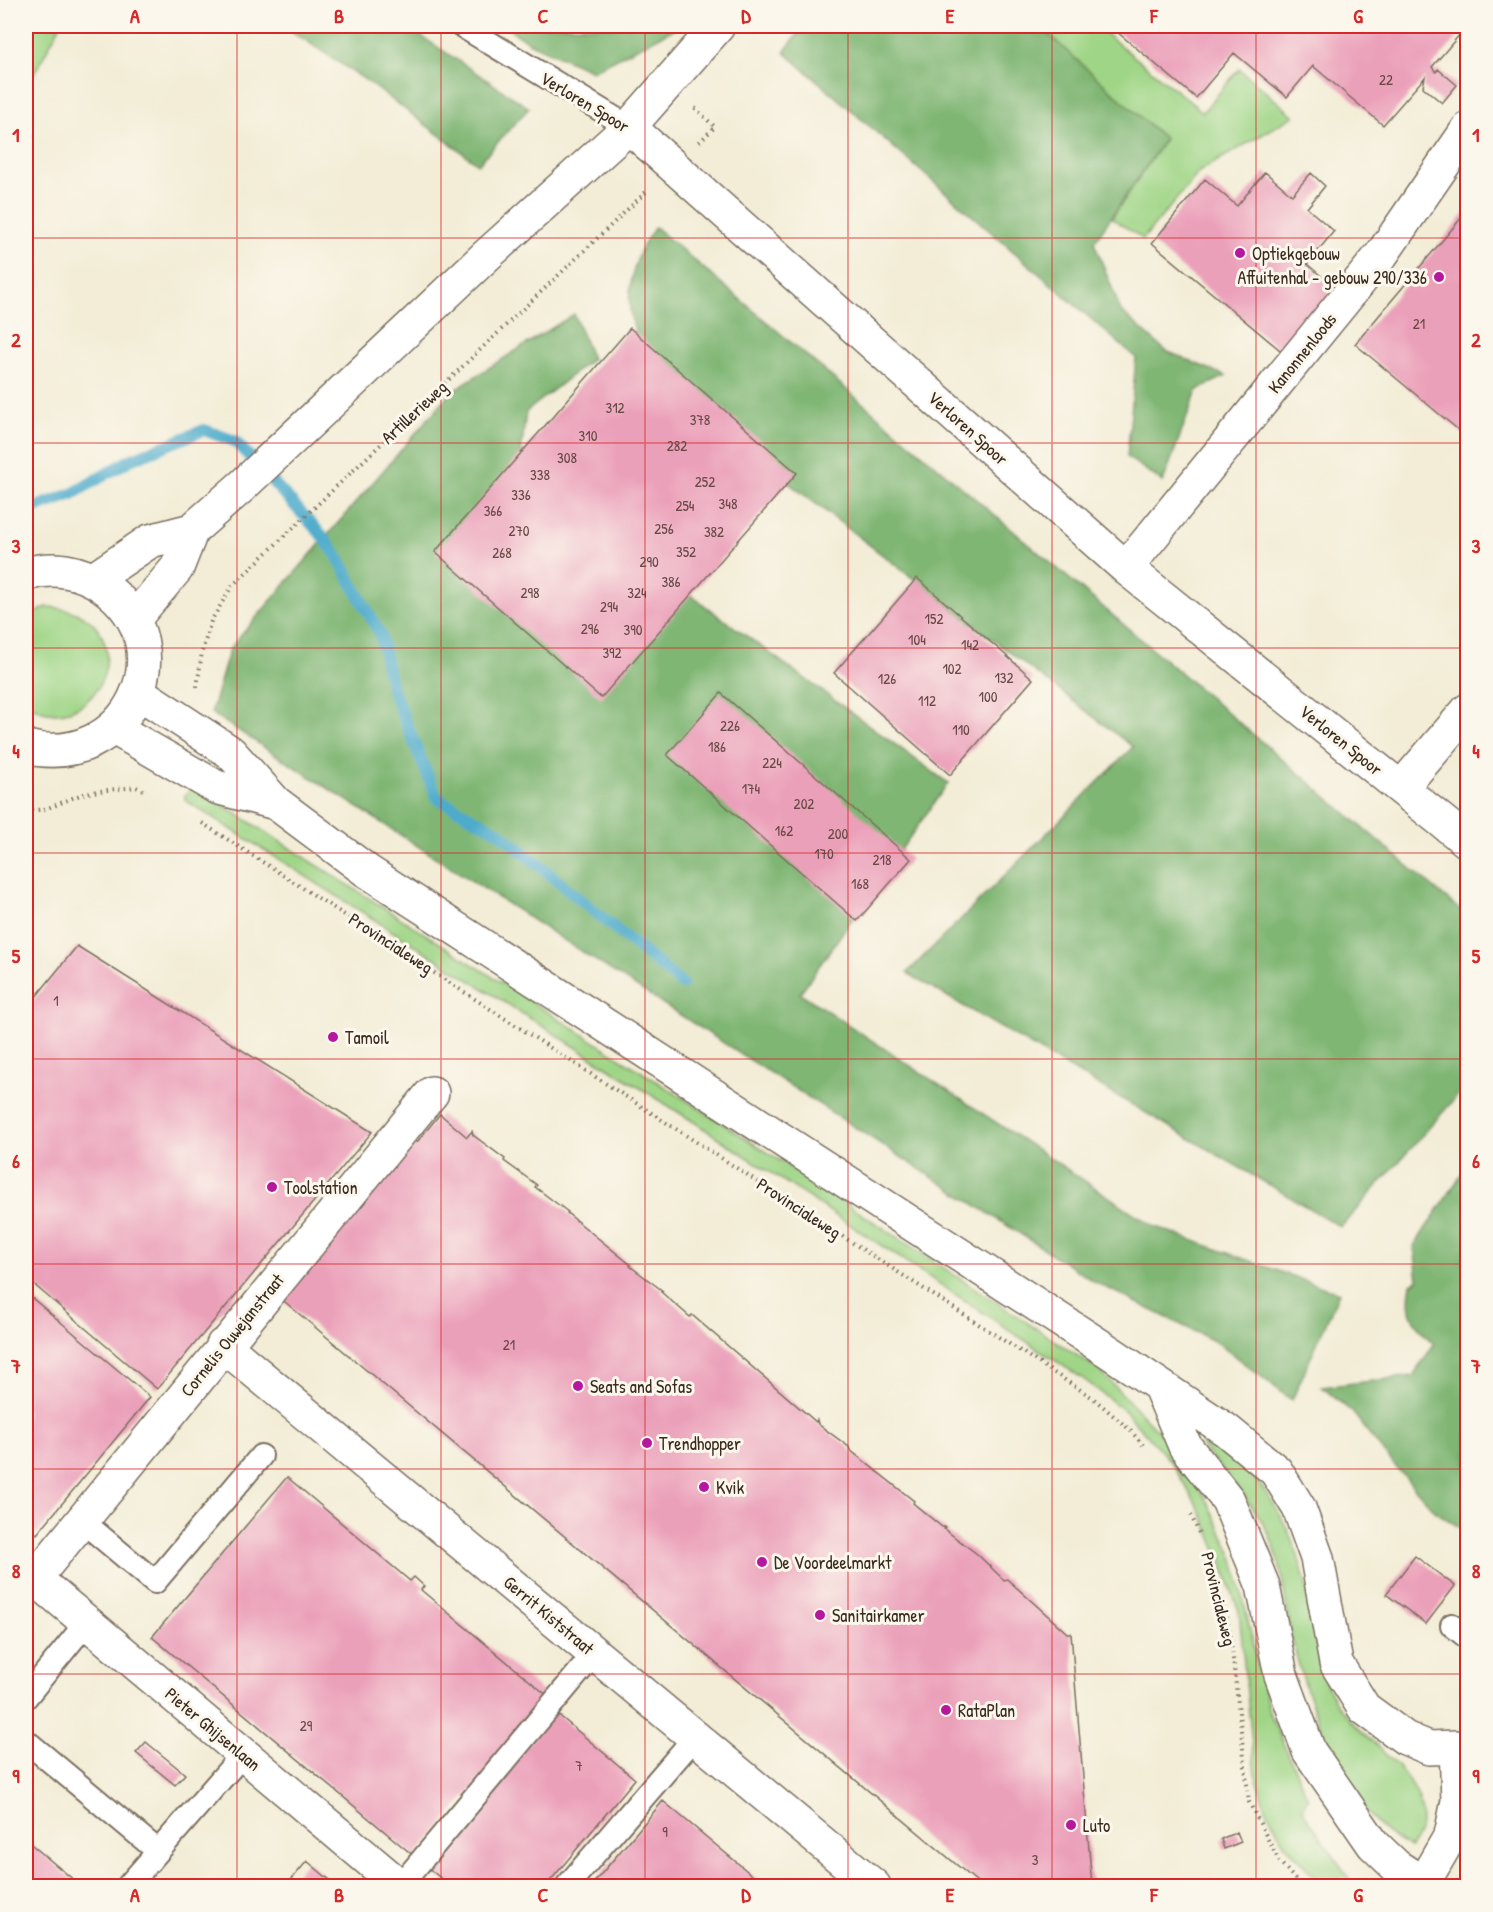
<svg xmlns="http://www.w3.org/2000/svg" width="1493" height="1912" font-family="'Patrick Hand',sans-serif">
<rect width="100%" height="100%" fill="#fbf7ec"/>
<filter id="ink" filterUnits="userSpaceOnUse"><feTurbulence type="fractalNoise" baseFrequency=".0167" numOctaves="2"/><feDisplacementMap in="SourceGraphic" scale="12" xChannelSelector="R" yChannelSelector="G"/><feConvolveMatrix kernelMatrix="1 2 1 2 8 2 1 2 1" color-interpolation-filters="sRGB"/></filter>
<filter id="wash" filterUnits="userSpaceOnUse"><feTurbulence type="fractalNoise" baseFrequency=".008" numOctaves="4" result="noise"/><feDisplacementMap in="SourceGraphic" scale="24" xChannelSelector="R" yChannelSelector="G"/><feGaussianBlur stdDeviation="1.35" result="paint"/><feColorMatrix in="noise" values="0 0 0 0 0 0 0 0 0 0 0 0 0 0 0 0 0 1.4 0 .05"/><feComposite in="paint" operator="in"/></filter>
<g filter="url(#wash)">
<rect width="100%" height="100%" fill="#f3edd7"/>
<path fill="#9fd586" stroke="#6d8052" stroke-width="1.5" d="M26,26H60L26,89Z
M1039,26H1096L1203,112L1239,69L1294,116L1200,171L1143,239L1112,218L1165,139Z
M47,607C153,612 100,750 26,703V617Z
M193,786L761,1148L1098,1369L1177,1451L1208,1503L1234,1559L1269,1712L1308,1798L1302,1809L1352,1883L1350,1886H1323L1284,1843L1265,1808L1255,1774L1239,1612L1223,1565L1200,1510L1171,1462L1125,1411L1082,1378L694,1122L185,800V796Z
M1204,1442L1210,1443C1224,1454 1241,1464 1253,1477C1287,1514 1304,1565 1312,1614C1316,1644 1317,1671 1333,1697C1359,1744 1455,1787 1410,1848C1396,1839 1381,1831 1371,1817C1334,1767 1308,1703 1293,1643C1285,1610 1285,1576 1273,1544C1259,1507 1226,1476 1201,1445Z"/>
<path fill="#7fb673" stroke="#5d7048" stroke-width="1.5" d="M284,26H406L529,108L478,164L371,84Z
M504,26H680L592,71L530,43Z
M804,26H1039L1165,139L1094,242L1121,311L1166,351L1226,376L1197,390L1163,482L1127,457L1136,358L784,52Z
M655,227L1467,916V1085L1341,1227L907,973L1133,747L679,399C666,378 649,358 638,337C620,301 633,256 655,227Z
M574,314L592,359L526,412L519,470L948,783L800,993L1153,1226L1339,1293L1292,1400L1216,1342L1095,1282L211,713L230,648L452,391Z
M1467,1166V1532L1436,1512L1388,1458L1353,1413L1322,1387L1413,1376L1434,1344C1413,1323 1405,1314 1411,1284L1418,1280L1414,1246Z"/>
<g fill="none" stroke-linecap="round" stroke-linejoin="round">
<path stroke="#4dabcc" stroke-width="12" d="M26,511L72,494L130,460L204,430L235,441L320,533L336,554L380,634L392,689L437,798L499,832L682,984"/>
</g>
<g id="blocks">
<path fill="#eba0ba" d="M1110,26H1467L1432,67L1436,72L1438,69L1457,85L1442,103L1423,87L1425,77L1383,125L1313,66L1287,97L1234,53L1196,98Z
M1265,172L1292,195L1311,173L1325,186L1307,208L1334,231L1307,264L1339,291L1286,355L1152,243L1205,179L1237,206Z
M1468,210V438L1355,344Z
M630,328L797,473L601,698L435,552Z
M917,578L1033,679L950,775L834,673Z
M721,693L911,859L857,921L667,755Z
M77,946L372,1132L157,1389L26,1278V1009Z
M440,1114L467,1137L472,1131L473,1135L505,1159L504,1161L537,1185L535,1187L568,1212L567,1213L631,1265L630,1266L663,1291L661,1292L690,1317L692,1315L816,1422L817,1420L818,1424L849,1447L850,1450L914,1501L913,1503L942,1527H945L944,1529L977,1554L1004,1580L1007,1579L1067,1633H1071L1092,1886H982L279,1297L413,1138L417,1142Z
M26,1293L150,1397L37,1534L26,1525Z
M287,1477L410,1581L414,1577L424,1586L421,1590L549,1697L415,1857L152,1637Z
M1415,1556L1455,1586L1426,1624L1386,1594Z
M555,1712L635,1779L546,1886H450L426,1866Z
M146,1742L185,1774L175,1785L136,1753Z
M663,1801L765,1886H591Z
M1237,1832L1241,1842L1224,1849L1221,1839Z
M26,1840L81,1886H26Z
M307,1861L337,1886H286Z"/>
</g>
</g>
<g filter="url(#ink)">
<use href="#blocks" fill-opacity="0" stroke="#7b6e5f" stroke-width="1.5"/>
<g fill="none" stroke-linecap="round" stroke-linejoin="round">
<g stroke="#7b6e5f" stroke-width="26">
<path id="lane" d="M462,26L629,127
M81,1520L155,1582L261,1456
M1452,1625L1468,1638
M26,1697L87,1622
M26,1741L158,1851
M128,1886L243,1754
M400,1886L595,1653
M567,1886L696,1736"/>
</g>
<g stroke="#7b6e5f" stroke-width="36">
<path id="street" d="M629,127L1126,568L1468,842
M1126,568L1382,254L1468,129
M94,579L150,541L192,530L241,487L487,255L629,127L718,26
M134,619L177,568L192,530
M1401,788L1468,710
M223,1345L874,1886
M26,1571L400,1886
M35,1578L432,1093"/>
</g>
<g stroke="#7b6e5f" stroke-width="36">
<path id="secondary" d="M26,574C52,566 81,570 104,587C188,647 127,772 26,747
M138,692L230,752L276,803L367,871L1108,1351L1226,1430L1276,1471L1299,1508L1317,1558L1336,1663L1364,1708L1405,1738L1429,1748L1456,1747L1458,1801L1451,1835L1422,1885
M114,728L216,787L276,803
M1160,1387L1185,1446L1228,1500L1263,1586L1281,1675L1309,1751L1373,1844L1396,1866L1427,1886"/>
</g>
<path stroke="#7b6e5f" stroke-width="4" stroke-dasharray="1.5 4.5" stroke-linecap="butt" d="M695,108L715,127L699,142
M197,687L202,652L211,621L232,586L648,190
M26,808C42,816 67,798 84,794C100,790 119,789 136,787L143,790
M26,818L30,811
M202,823L1093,1398L1130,1430L1143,1445
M1191,1515L1199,1533
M1212,1565L1230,1632L1249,1802L1279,1861L1301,1886"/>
<use href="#lane" stroke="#fff" stroke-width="22"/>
<use href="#street" stroke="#fff" stroke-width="33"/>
<use href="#secondary" stroke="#fff" stroke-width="33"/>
</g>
</g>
<path fill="none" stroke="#d62828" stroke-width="1.5" stroke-opacity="0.55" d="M237,26V1886M441,26V1886M645,26V1886M848,26V1886M1052,26V1886M1256,26V1886M26,238H1468M26,443H1468M26,648H1468M26,853H1468M26,1059H1468M26,1264H1468M26,1469H1468M26,1674H1468"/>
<g fill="#b5179e" stroke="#fbf7ec" stroke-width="2">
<circle cx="1240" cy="253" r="6"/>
<circle cx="1439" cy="277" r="6"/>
<circle cx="333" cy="1037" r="6"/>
<circle cx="272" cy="1187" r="6"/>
<circle cx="578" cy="1386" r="6"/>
<circle cx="647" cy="1443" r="6"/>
<circle cx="704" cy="1487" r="6"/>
<circle cx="762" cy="1562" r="6"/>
<circle cx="820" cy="1615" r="6"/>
<circle cx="946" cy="1710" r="6"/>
<circle cx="1071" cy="1825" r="6"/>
</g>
<g text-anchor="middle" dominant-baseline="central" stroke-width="6" stroke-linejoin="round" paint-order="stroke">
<g font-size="15" fill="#674845">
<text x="1386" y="79">22</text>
<text x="1419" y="323">21</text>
<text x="615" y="407">312</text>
<text x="700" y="419">378</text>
<text x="588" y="435">310</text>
<text x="677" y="445">282</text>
<text x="567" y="457">308</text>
<text x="540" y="474">338</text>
<text x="705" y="481">252</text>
<text x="521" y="494">336</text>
<text x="728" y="503">348</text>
<text x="685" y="505">254</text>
<text x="493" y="510">366</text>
<text x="664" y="528">256</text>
<text x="519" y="530">270</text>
<text x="714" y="531">382</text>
<text x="686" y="551">352</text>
<text x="502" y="552">268</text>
<text x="649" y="561">290</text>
<text x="671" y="581">386</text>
<text x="530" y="592">298</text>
<text x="637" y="592">324</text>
<text x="609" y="606">294</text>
<text x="934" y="618">152</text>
<text x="590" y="628">296</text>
<text x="633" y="629">390</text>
<text x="917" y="639">104</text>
<text x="970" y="644">142</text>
<text x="612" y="652">392</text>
<text x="952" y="668">102</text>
<text x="1004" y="677">132</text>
<text x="887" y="678">126</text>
<text x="988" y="696">100</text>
<text x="927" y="700">112</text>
<text x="730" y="725">226</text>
<text x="961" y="729">110</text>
<text x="717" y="746">186</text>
<text x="772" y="762">224</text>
<text x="751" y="788">174</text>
<text x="804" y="803">202</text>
<text x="784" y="830">162</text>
<text x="838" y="833">200</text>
<text x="824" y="853">170</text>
<text x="882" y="859">218</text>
<text x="860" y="883">168</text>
<text x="56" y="1000">1</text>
<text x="509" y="1344">21</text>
<text x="306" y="1725">29</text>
<text x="579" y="1765">7</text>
<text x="665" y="1831">9</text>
<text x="1035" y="1859">3</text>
</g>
<g font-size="18" fill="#3b2a1e" stroke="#fbf7ec">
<text transform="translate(585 102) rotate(31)">Verloren Spoor</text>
<text transform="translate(1302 353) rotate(-51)">Kanonnenloods</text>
<text transform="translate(414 412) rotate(-43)">Artillerieweg</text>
<text transform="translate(968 428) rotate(42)">Verloren Spoor</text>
<text transform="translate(1341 740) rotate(39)">Verloren Spoor</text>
<text transform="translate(391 943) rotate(33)">Provincialeweg</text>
<text transform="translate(799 1208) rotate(33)">Provincialeweg</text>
<text transform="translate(232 1335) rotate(-51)">Cornelis Ouwejanstraat</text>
<text transform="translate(1219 1599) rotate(76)">Provincialeweg</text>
<text transform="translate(549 1615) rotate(40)">Gerrit Kiststraat</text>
<text transform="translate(213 1729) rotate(40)">Pieter Ghijsenlaan</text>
</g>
<g font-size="18" fill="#3b2a1e" stroke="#fbf7ec" text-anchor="start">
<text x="1252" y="253">Optiekgebouw</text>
<text x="1427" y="277" text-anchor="end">Affuitenhal - gebouw 290/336</text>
<text x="345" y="1037">Tamoil</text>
<text x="284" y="1187">Toolstation</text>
<text x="590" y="1386">Seats and Sofas</text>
<text x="659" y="1443">Trendhopper</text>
<text x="716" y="1487">Kvik</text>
<text x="774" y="1562">De Voordeelmarkt</text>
<text x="832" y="1615">Sanitairkamer</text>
<text x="958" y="1710">RataPlan</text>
<text x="1083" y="1825">Luto</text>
</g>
</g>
<rect width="1493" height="1912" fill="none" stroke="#fbf7ec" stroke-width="66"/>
<rect x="33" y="33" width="1427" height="1846" fill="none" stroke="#d62828" stroke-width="2"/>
<g font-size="20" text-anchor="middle" font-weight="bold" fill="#d62828">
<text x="135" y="23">A</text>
<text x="339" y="23">B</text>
<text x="543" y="23">C</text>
<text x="746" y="23">D</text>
<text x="950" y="23">E</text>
<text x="1154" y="23">F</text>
<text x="1358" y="23">G</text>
<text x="16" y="142">1</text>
<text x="1476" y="142">1</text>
<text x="16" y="347">2</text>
<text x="1476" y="347">2</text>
<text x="16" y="553">3</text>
<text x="1476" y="553">3</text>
<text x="16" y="758">4</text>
<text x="1476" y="758">4</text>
<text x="16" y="963">5</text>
<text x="1476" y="963">5</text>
<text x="16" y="1168">6</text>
<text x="1476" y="1168">6</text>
<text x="16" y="1373">7</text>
<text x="1476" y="1373">7</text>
<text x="16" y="1578">8</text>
<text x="1476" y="1578">8</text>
<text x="16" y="1783">9</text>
<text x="1476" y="1783">9</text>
<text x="135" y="1902">A</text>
<text x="339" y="1902">B</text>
<text x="543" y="1902">C</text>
<text x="746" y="1902">D</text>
<text x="950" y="1902">E</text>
<text x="1154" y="1902">F</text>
<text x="1358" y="1902">G</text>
</g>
</svg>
